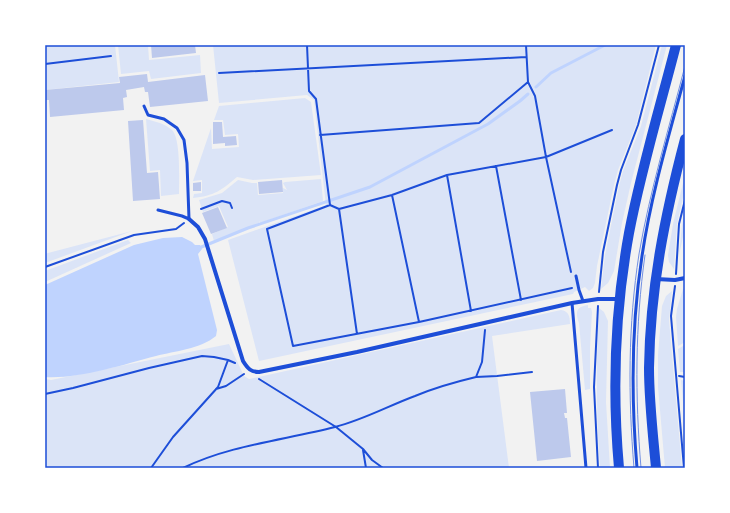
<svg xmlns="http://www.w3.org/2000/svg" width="730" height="513" font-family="Raleway,sans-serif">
<rect width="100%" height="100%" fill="#f2f2f2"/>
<path fill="#dbe4f7" d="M45,45H115L119,82L45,90Z
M118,45H148L149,60L200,55L201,73L151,79L149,71L121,74Z
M213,45H656L636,125L618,170L614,185L597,266L595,283L593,288L589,291L585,287L574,292L573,294L259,361L228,240L326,205L314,100L307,95L219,103Z
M662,45H667L631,183L622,223L614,271L608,283L601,289L605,255L619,186L623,171L641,126Z
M305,98L311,102L321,175L253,180L237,177C222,190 214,196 193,198L194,194L202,193V180L193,181L211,128L212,149L239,147L238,134L225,135L223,120H214L219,106Z
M146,119C156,122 164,123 172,130C181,139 179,180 179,194L161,196L160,170L150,171Z
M685,175V189L677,224L674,269L669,262L668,255L673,224Z
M321,179L323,201L260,223L259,221V223L214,241L212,234L228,227L219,206L203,212L199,200L222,193L238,180L252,183H257L258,195L283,193V188L287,190L283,183L285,182Z
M685,212V228L679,255L682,225Z
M132,231L45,263V254L48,253Z
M128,240L131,243L45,282V271Z
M685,288V342L678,346L676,317L677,309L683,289Z
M672,291L669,320L682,468H665L658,387V355L662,306L666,296Z
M588,305V308H591L592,312L590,348V389L585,390L579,323C575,312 576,307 588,305Z
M599,308L604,312L608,321L606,402L610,468H600C596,414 596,362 599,308Z
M561,310C569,311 570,317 570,324L492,336L509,468H45V379L51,380L229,344L244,376L249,379Z
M685,345V372H680L678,349Z
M681,380L685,381V424Z"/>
<path fill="#bfd3fe" d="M182,237L192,242L195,245H200L202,249L198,254L217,330L216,336C200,349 175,351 156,356C122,365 79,379 45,377V285L134,245L163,238Z"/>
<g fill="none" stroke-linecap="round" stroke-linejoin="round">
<path stroke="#bfd3fe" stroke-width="3" d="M536,87L551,73L605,45
M199,248L248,228L370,187L488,124L520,101L528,94"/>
</g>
<path fill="#bdc9ec" d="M151,45H195L196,53L152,58Z
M147,74L148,82L205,75L208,101L150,107L148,92H145L144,87L126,90L127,97L123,98L124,110L50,117L49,100H45V90L120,83L119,77Z
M143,120L147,173L158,172L160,199L133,201L128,121Z
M213,122H222L223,137L236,136L237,145L225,146V143L213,144Z
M282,180L283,192L259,194L258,182Z
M201,182V191H193V183Z
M218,207L227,228L211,234L202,213Z
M565,389L567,413H564L565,418H567L571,457L537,461L530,392Z"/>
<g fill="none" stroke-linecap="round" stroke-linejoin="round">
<path stroke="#1d4ed8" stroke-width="2" d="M307,45L309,91L316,99L330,205
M526,45L528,82L535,96L546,157L571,272
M45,64L111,56
M219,73L526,57
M320,135L479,123L528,82
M496,166L521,300
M447,175L471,311
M392,195L419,322
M201,209L222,201L230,203L232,208
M339,209L330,205L267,229L293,346L419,322L572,288
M45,267L134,235L176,229L184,223
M676,274L679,224L685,200
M675,286L671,316L684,468
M599,292L603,252L617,185L621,170L638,125L659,45
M598,306L594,387L598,468
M357,334L339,209L392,195L447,175L546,157L612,130
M679,376L685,377
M476,377L497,376L532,372
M259,379L336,427L363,449L372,460L383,468
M216,389L226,386L244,374
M45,394L73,388L149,368L202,356L214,357L228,360
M363,450L366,468
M151,468L173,437L218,387L228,360L235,363
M183,468C230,445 285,440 335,427C363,420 388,406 415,396C434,388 455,382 476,377L482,362L485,330"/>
<path stroke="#1d4ed8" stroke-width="3" d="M144,106L148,115L164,119L177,128L184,140L187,163L189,219
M158,210L182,216L189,219
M576,276L579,290L583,301
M572,303L586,468
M637,468C631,397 631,327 642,256C651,195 669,135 685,76"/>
<path stroke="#1d4ed8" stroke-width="4" d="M189,219L198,227L205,239L243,361C248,369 251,372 259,372L357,352L572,303L598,299H619
M656,279L675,280L685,278"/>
<path stroke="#1d4ed8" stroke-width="10" d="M619,468C612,389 615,310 629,233C641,170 660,107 676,45
M656,468C653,435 649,401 649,368C650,289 665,215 685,139"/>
<path stroke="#7290e2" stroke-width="1" d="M634,468C628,396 628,325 639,254C650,190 669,128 685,66
M641,468C635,396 635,326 645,255"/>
</g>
<rect width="730" height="513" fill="none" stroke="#ffffff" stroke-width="92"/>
<rect x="46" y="46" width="638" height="421" fill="none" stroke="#1d4ed8" stroke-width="1.5"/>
</svg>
